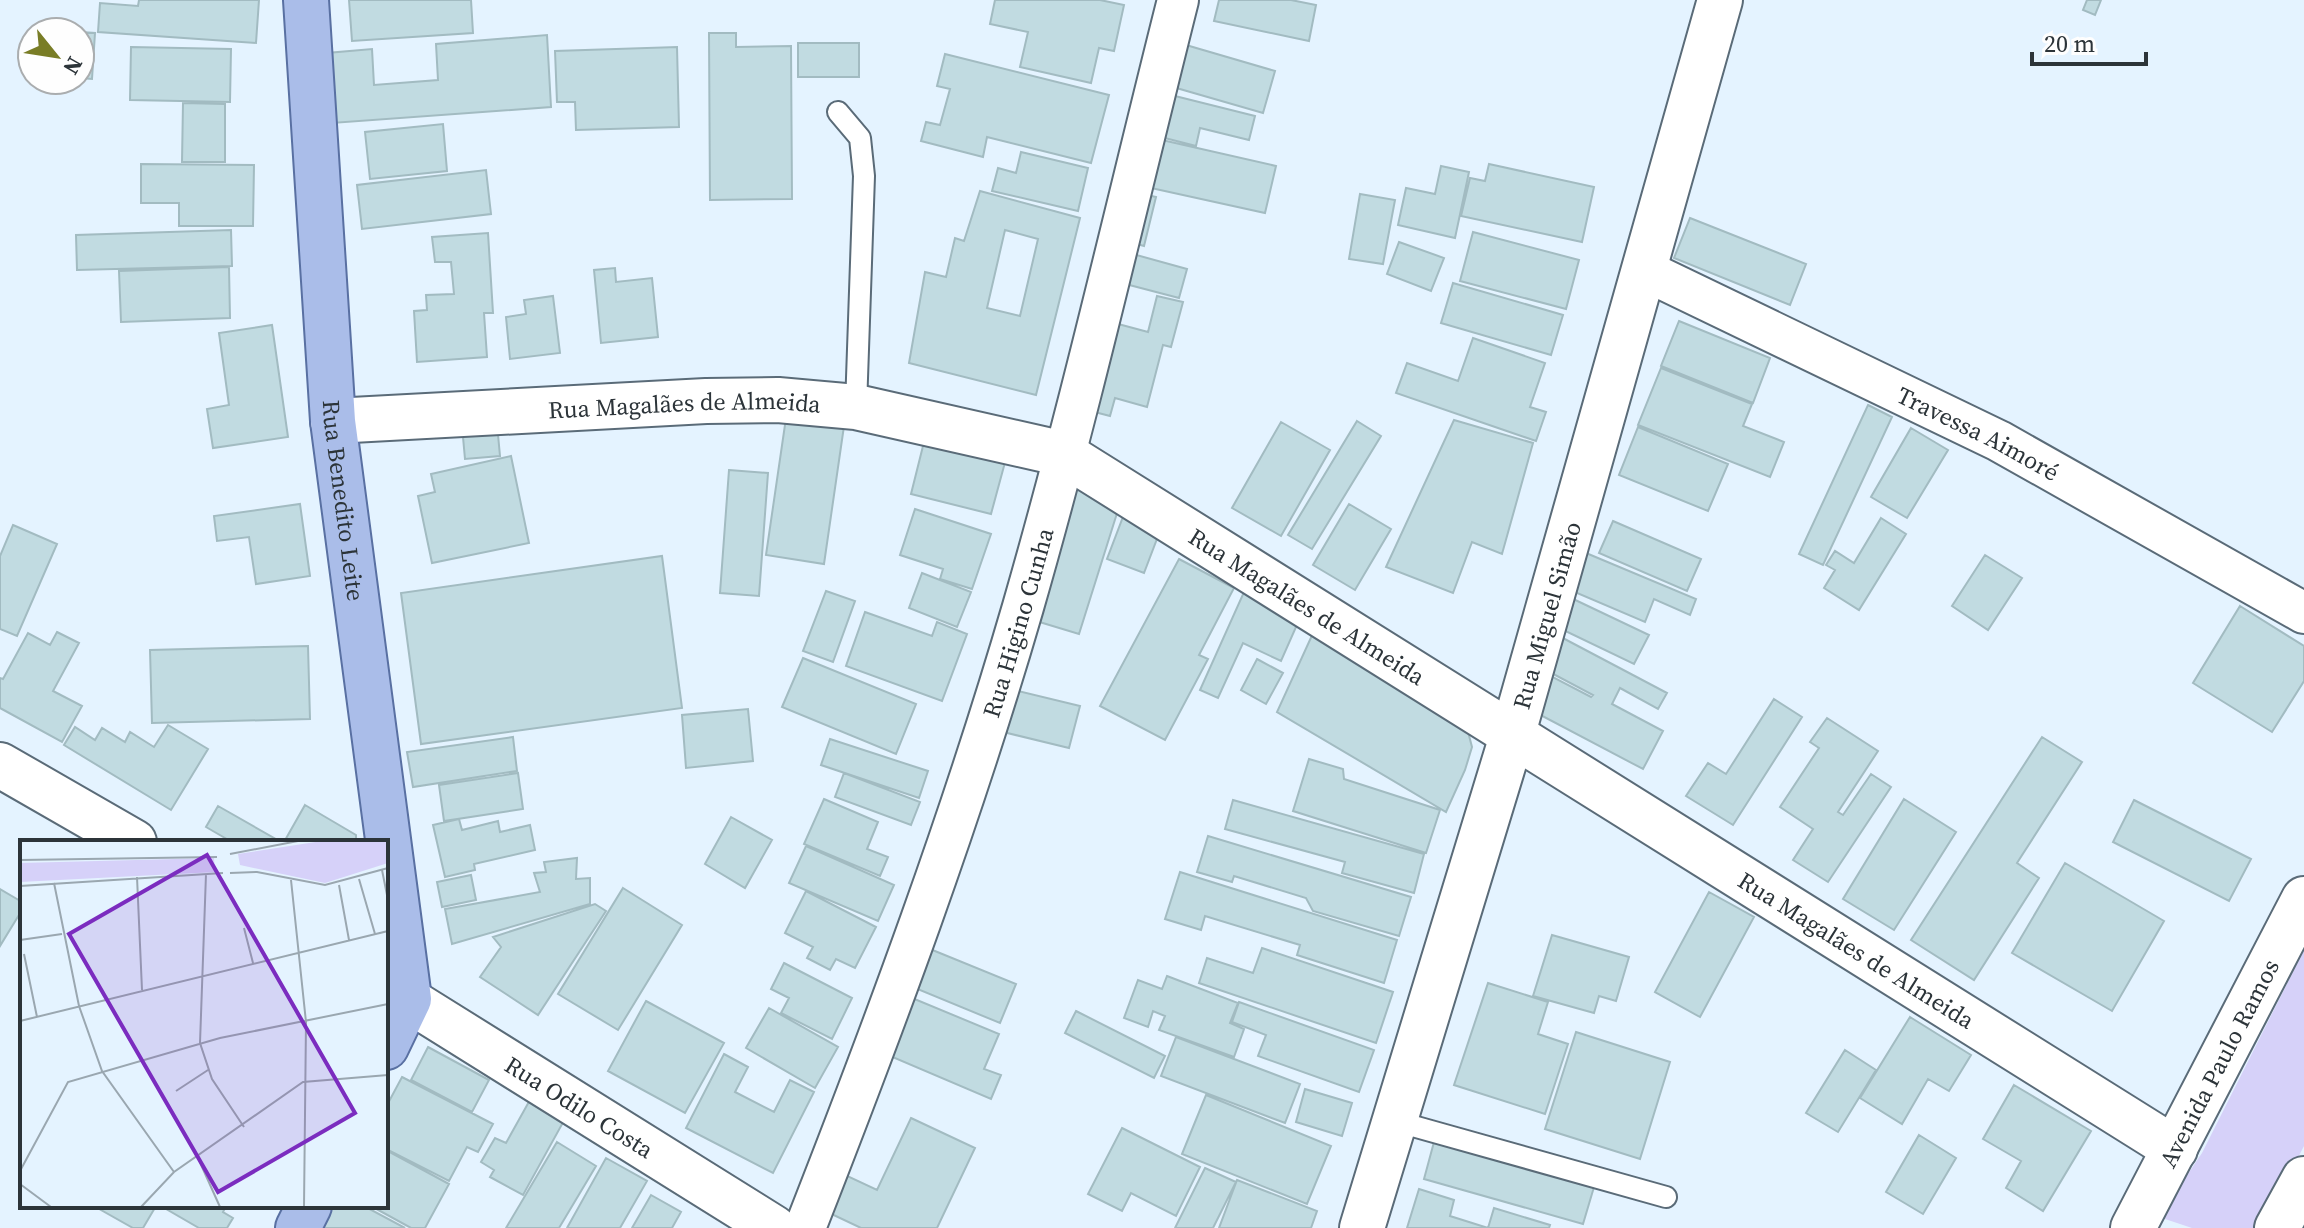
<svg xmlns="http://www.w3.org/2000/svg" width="2304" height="1228" font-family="'Source Serif 4',serif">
<rect width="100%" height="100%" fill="#e4f3ff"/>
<path fill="#d6d1f9" d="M2304,950V1146L2277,1198L2266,1228H2192L2159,1217L2202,1153Z"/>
<path fill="#c1dbe1" stroke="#a2bbc1" stroke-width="2" fill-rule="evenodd" d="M139,0H259L256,43L98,32L100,3L138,6Z
M349,0H471L473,33L352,41Z
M995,0H1100L1124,5L1114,51L1099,48L1091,83L1020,67L1028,32L990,24Z
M1219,0H1291L1316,5L1309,41L1214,21Z
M2087,0H2101L2095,15L2083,10Z
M49,30L95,33L92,79L80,78V32H49Z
M709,33H736V47L791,46L792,199L710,200Z
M547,35L551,107L332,123L327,53L372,49L374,85L438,80L436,44Z
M798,43H859V77H798Z
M1186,45L1275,71L1263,113L1173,87Z
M131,47L231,49L230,102L130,100Z
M677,47L679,127L576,130L575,102H557L555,51Z
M945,54L1109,95L1091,163L987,137L983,157L921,141L926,122L940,125L950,89L937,86Z
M1163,93L1255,116L1249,140L1200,128L1196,146L1153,135Z
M183,103L225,104V162H182Z
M443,124L447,171L370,179L365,132Z
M1162,140L1276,166L1265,213L1151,188Z
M1021,152L1088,168L1078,211L992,191L998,168L1016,173Z
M141,164L254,165L253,226H179V203H141Z
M1489,164L1594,187L1582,242L1461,216L1470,178L1485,181Z
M1441,166L1469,172L1455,238L1398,225L1406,188L1435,194Z
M486,170L491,214L362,229L357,185Z
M980,191L1080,218L1036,395L909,363L925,272L946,277L955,238L964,241ZM1005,230L1038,239L1020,316L987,308Z
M1134,192L1156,197L1144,246L1122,240Z
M1360,194L1395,200L1383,264L1349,259Z
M1690,218L1806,264L1790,305L1674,258Z
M231,230L232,266L77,270L76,235Z
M1473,232L1579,260L1566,309L1460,281Z
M488,233L493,313H484L487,357L417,362L414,311L427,310L426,295L454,294L451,262H435L432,237Z
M1399,242L1444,258L1431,291L1387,274Z
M1122,251L1187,269L1179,298L1114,281Z
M229,267L230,318L121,322L119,271Z
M615,268L616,282L652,278L658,337L601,343L594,270Z
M1453,283L1563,315L1551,355L1441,323Z
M553,296L560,353L510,359L506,317L526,314L524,300Z
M1157,296L1183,302L1171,347L1163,345L1147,407L1115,398L1110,416L1083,409L1107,321L1148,332Z
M1679,321L1770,358L1753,403L1661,366Z
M272,325L288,437L213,448L207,409L229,405L219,333Z
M1473,338L1545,363L1530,407L1546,412L1536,441L1396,393L1407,363L1458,381Z
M1661,368L1752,404L1743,426L1784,442L1770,477L1638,425Z
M1868,405L1892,417L1823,565L1799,554Z
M786,418L844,426L824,564L766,555Z
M1454,420L1533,443L1502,554L1472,542L1453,593L1386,567Z
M1357,421L1381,436L1312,549L1288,535Z
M1281,422L1330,450L1281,536L1232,508Z
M497,424L500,456L465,459L462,426Z
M1638,427L1728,464L1708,511L1619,475Z
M1911,428L1948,450L1907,518L1871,497Z
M926,434L1007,455L991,514L911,494Z
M511,456L529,543L432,563L418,496L435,492L431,474Z
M729,470L768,473L759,596L720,593Z
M1062,480L1118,510L1079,634L1023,617Z
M300,504L310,576L256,584L249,537L217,541L214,516Z
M1349,504L1391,529L1355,590L1313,565Z
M915,509L991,534L972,589L940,579L943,569L900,555Z
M1126,509L1163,523L1144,573L1107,559Z
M1881,518L1906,534L1859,610L1824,588L1835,570L1826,565L1835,551L1854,563Z
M1613,521L1701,559L1687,591L1599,553Z
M13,525L57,544L17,636L0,629V556Z
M1586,553L1696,599L1690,615L1654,599L1645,622L1570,590Z
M1985,555L2022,578L1988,630L1952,606Z
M662,556L682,708L421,744L401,593Z
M1179,559L1234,588L1199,655L1208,659L1165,740L1100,706Z
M922,573L971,592L957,627L909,608Z
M826,591L855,601L833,662L803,651Z
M1244,592L1300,618L1281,661L1243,643L1218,698L1200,690Z
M1569,597L1649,635L1634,664L1555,626Z
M2240,606L2304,646V681L2272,732L2193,683Z
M865,612L932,636L937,622L967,634L942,701L846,666Z
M1314,631L1467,728L1472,747L1465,770L1446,812L1277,712Z
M57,632L79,643L53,691L82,706L62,742L0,708V678L3,679L28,633L50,645Z
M1559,636L1667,693L1658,709L1620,688L1612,704L1663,731L1643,769L1531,710L1549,675L1591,697L1593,695L1542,668Z
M308,646L310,719L152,723L150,650Z
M803,658L916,704L896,754L782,707Z
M1257,659L1283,673L1266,704L1241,690Z
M1010,689L1080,706L1069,748L999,731Z
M1774,699L1802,717L1733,825L1686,796L1708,763L1726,774Z
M748,709L753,761L686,768L682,715Z
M1827,718L1878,751L1838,812L1843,815L1871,774L1891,787L1828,882L1793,860L1813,829L1780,807L1819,748L1810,742Z
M168,725L208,749L171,810L64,745L75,727L95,740L102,728L125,742L130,732L154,747Z
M513,737L517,771L413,787L407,752Z
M2042,737L2082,762L2017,863L2039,878L1974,980L1911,940Z
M830,739L928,771L919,798L821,765Z
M1309,759L1343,769L1344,779L1440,810L1426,853L1293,811Z
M518,773L523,809L444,821L439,785Z
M844,773L920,802L911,825L835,797Z
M824,799L878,822L867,849L888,857L880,876L804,844Z
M1904,799L1956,832L1894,930L1843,899Z
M1233,800L1424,854L1414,893L1342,873L1345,862L1225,829Z
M2134,800L2251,859L2229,901L2113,842Z
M305,805L356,835V842H284Z
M218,806L281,842H232L206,827Z
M731,817L772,840L745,888L705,864Z
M459,819L462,830L498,821L500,832L530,825L535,850L474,864L475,870L445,877L433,825Z
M1208,836L1411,897L1399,936L1313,911L1306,898L1234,876L1232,882L1197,872Z
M806,846L894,885L878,921L789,883Z
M577,858L576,879L590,878V904L452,944L445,909L540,892L534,873L546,872L544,862Z
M2065,863L2164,921L2112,1011L2012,953Z
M1180,872L1397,940L1384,983L1297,955L1300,945L1205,916L1201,930L1165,919Z
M471,875L476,900L442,907L437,882Z
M623,888L682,925L618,1030L558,994Z
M0,889L22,902V910L0,946Z
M806,891L876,927L855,968L836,959L830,970L807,958L813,947L785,933Z
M1709,892L1754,917L1700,1017L1655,992Z
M595,904L606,911L538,1015L480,977L501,947L493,937Z
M1552,935L1629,957L1616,1001L1599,996L1594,1013L1533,996Z
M1262,948L1393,992L1376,1043L1199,983L1207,958L1253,973Z
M930,949L1016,984L1000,1023L915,988Z
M784,963L852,998L832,1039L781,1013L789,998L771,989Z
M1167,976L1238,1003L1230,1023L1244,1029L1234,1057L1159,1030L1165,1016L1153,1011L1148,1027L1124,1018L1138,980L1162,989Z
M1488,983L1548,1002L1538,1034L1568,1044L1545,1114L1454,1085Z
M900,993L999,1034L984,1069L1001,1075L991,1099L876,1050Z
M646,1001L724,1043L685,1113L608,1071Z
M1239,1002L1374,1050L1359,1092L1258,1056L1266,1035L1232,1022Z
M769,1008L838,1047L815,1088L746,1048Z
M1076,1011L1165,1056L1154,1078L1065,1033Z
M1910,1017L1971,1055L1949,1091L1928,1079L1902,1124L1860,1098Z
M1576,1032L1670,1062L1640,1159L1545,1129Z
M1176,1037L1300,1084L1285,1123L1161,1076Z
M428,1047L489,1080L472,1112L411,1080Z
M1845,1050L1876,1070L1838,1132L1806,1113Z
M724,1054L748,1067L735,1092L774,1112L790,1080L814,1092L773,1173L686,1128Z
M402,1077L493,1124L478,1152L467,1147L449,1181L386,1149V1107Z
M2014,1085L2091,1131L2043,1211L2006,1188L2021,1161L1983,1139Z
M1305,1089L1352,1103L1342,1136L1296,1122Z
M1206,1095L1331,1146L1307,1204L1182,1154Z
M531,1098L566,1117L523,1195L490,1177L494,1170L481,1162L495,1138L506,1143Z
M911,1118L975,1148L937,1228H861L823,1210L841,1173L877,1190Z
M1122,1128L1200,1167L1176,1216L1131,1193L1122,1211L1088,1194Z
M1919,1135L1956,1158L1923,1214L1886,1192Z
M557,1142L596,1166L559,1228H506Z
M1434,1142L1594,1187L1583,1224L1424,1179Z
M386,1150L449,1184L425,1228H411L371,1206H386Z
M606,1158L647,1181L620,1228H567Z
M1205,1168L1236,1182L1213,1228H1175Z
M1237,1180L1317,1211L1311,1228H1219Z
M1419,1189L1454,1200L1450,1216L1488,1228L1494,1208L1550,1225L1549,1228H1407Z
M651,1195L681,1212L672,1228H632Z
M94,1206H156L143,1228H133Z
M161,1206H226L223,1212L233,1218L227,1228H199Z
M331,1206H364L405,1228H319Z"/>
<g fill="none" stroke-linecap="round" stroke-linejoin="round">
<g stroke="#5a6b78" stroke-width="24">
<path id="service" d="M838,112L860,138L864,176L856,407
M1395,1121L1666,1197"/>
</g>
<g stroke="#5a6b78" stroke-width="44">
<g id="minor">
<path id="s1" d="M1644,270L1999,441L2304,613"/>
<path id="s2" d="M805,1228C885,1024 962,817 1023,607C1081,406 1127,202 1178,0"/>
</g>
</g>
<g stroke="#5a6b78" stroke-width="48">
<g id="tertiary">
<path id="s3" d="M333,421L706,401L778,400L856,407L1064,454L2175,1149"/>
<path d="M0,765L134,842"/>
<path id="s4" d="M386,986L774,1228"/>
<path id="s5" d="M2133,1228L2304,899"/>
<path d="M2277,1228L2304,1179"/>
</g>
</g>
<g stroke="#5a6b78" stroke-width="48">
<g id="secondary">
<path id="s6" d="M1362,1228L1513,733L1720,0"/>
</g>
</g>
<g stroke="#5970a2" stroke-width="48">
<g id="primary">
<path id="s7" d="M306,0L333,421L409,999L386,1047"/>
<path d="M298,1228L309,1206"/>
</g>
</g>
<use href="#service" stroke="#fff" stroke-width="20"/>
<use href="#minor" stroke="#fff" stroke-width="40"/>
<use href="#tertiary" stroke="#fff" stroke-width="44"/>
<use href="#secondary" stroke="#fff" stroke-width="44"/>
<use href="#primary" stroke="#aabde9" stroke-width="44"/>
</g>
<g text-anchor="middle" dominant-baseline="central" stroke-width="8" stroke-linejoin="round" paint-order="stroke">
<g font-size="24" fill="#2c3439" stroke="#fefefe">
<text stroke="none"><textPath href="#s3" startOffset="352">Rua Magalães de Almeida</textPath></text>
<text stroke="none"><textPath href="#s1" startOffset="372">Travessa Aimoré</textPath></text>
<text stroke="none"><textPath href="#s7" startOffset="502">Rua Benedito Leite</textPath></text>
<text stroke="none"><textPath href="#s3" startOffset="1024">Rua Magalães de Almeida</textPath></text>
<text stroke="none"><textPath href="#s6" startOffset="640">Rua Miguel Simão</textPath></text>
<text stroke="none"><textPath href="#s2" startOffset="642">Rua Higino Cunha</textPath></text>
<text stroke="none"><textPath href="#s3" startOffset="1672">Rua Magalães de Almeida</textPath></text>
<text stroke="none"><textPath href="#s5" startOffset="186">Avenida Paulo Ramos</textPath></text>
<text stroke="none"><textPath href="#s4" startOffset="228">Rua Odilo Costa</textPath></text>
</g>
</g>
<g transform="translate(20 840)">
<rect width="368" height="368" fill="#e4f3ff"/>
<path d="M302,1H368V23L305,43L220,25L218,14ZM194,18L195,32L0,42V23Z" fill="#d6d1f9"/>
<path fill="none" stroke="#9aa7b0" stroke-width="2" d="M210,14L278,1M0,20L197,17M362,30L368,60M210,33L237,32L305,45L368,28M186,34L180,203L192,239L224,287M117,37L122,150M339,39L355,94M271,40L286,182L284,367M34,43L59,166L82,231L154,332M319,45L329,100M0,46L203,33M224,88L233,123M0,100L42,94M4,114L17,177M0,181L368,91M156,251L188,230M178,318L200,367M0,331L48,242L200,198L368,164M0,344L31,367M121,367L154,332L283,242L368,235"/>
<path fill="#7b2cbf" fill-opacity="0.15" stroke="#7b2cbf" stroke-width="4" d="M187,15L335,273L198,352L49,94Z"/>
<rect width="368" height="368" fill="none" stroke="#2c3439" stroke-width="4"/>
</g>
<g transform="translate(56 56) rotate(120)"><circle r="38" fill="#fefefe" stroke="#aaadaf" stroke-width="2"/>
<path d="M0-6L14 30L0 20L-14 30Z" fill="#797d26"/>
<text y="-12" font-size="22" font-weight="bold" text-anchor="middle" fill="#2c3439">N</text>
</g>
<path d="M2032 52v12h114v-12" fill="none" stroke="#2c3439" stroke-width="4"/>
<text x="2044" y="52" font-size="24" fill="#2c3439" stroke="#fefefe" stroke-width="6" paint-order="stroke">20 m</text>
</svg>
